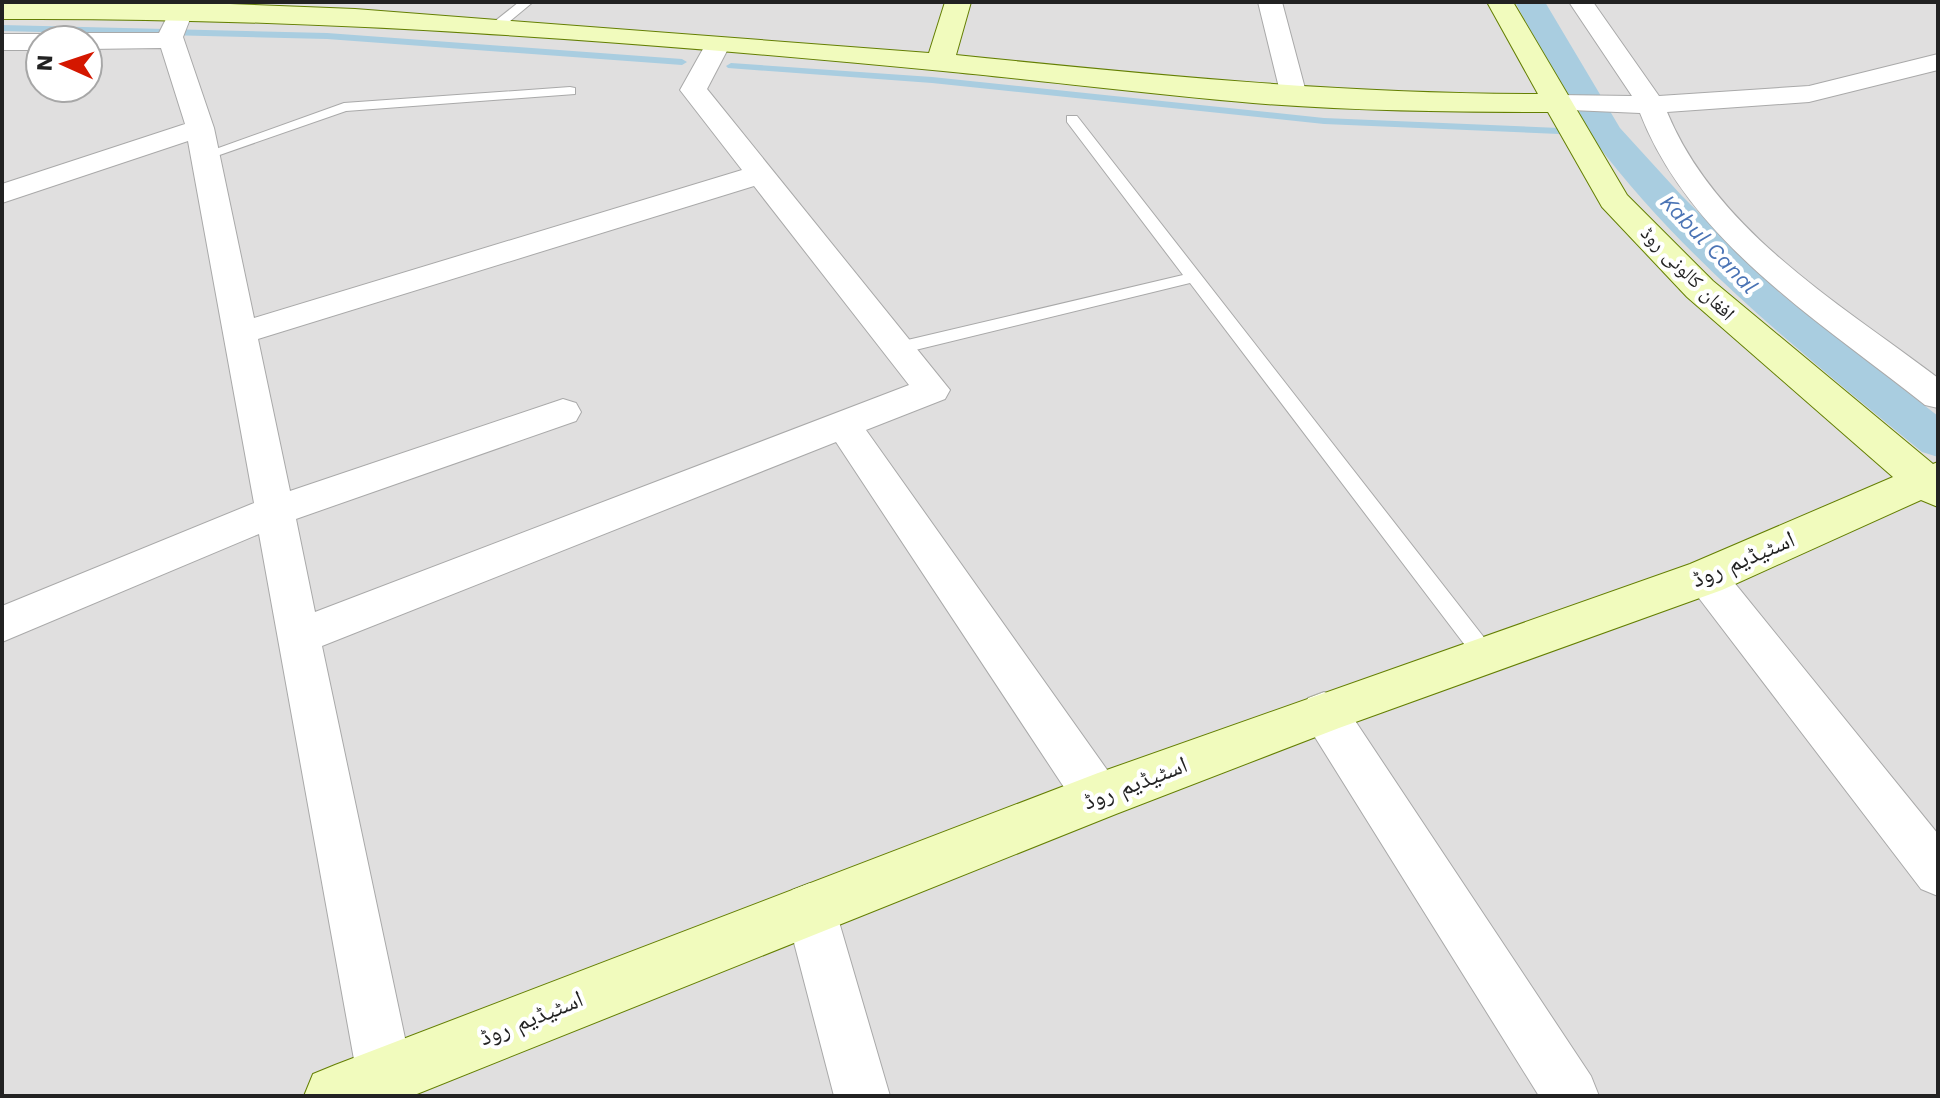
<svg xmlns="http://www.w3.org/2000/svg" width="1940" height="1098" font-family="'Work Sans','Noto Naskh Arabic',sans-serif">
<rect width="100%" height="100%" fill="#f2f0e9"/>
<path fill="#e0dfdf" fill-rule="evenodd" d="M2,2H1938V1096H2ZM40,40H88V88H40Z"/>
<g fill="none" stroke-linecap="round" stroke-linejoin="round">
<path fill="#a9cde0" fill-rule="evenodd" d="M2,25L327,33L682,59L687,62L682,65L327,39L2,31Z
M731,63L932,77L1324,118L1606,130L1611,133L1606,136L1324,124L932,83L728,68L726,66Z"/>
<path fill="#a9cde0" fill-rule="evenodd" d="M1515,2H1545L1620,128L1682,196L1780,293L1938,416V457L1922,452C1805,356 1685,261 1593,139C1562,98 1540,47 1515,2Z"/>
<g stroke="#a9a9a9" stroke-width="2">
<path id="lane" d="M519,2H533L498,31H490V25Z
M570,87L575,88V94L346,111L211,158L199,155L344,103Z
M1067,116H1077L1493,649L1496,655L1493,661L1485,664L1477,661L1190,283L899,354L893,352L890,348L899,342L1183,275L1067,122Z"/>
</g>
<g stroke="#a9a9a9" stroke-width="2">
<path id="street" d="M162,2H186L190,19L183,37L214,128L254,318L742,170L680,90L708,40H726L730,45L707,89L950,390L945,399L866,430L1115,781L1122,797L1115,813L1098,819L1081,813L836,442L322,646L413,1076L403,1096H365L357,1076L259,534L2,642V606L254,503L188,141L2,203V184L185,124L161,48L88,49V40H76L88,33H159L166,19ZM754,186L909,385L315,612L296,519L576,421L581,412L576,403L563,399L290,491L258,339Z
M1258,2H1282L1307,96L1303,102H1285L1281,96Z
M1569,2H1593L1659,96L1809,86L1938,54V70L1809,102L1667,112C1716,231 1839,303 1938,378V408L1925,405C1821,322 1690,242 1640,113L1548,109L1544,103L1548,97L1558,95L1632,96Z
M2,34H40L51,40H40V50H2Z
M1706,561L1720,565L1938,834V896L1921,889L1692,589L1686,577L1692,565Z
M1324,692L1340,698L1591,1076L1599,1096H1539L1308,726L1302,712L1308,698Z
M810,883L828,890L835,908L890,1096H834L785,908L792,890Z"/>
</g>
<g stroke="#647f03" stroke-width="2">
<path id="secondary" d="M178,2L355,9L929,53L945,2H971L956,55C1150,75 1343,94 1538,94L1487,2H1513L1627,195L1713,281L1933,464L1938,462V507L1921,500L1722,590L1339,728L1116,814L412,1096H304L313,1074L335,1065L1098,773L1690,564L1893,477L1687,297L1602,207L1548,112C1450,112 1351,111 1253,103C1149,94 1046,81 943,71C630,41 316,17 2,19V3Z"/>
</g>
<use href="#lane" fill="#fff" fill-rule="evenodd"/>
<use href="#street" fill="#fff" fill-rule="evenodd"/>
<use href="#secondary" fill="#f1fbbd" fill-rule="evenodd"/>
</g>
<g text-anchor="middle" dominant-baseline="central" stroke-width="8" stroke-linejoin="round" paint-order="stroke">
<g font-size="20" fill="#222" stroke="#fff">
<text transform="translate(1688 273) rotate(45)">افغان کالونی روڈ</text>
</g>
<g font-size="22" font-style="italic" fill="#4b74b5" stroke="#fff">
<text transform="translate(1709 244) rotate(46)">Kabul Canal</text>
</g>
<g font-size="24" fill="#222" stroke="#fff">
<text transform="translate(1743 559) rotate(-23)">اسٹیڈیم روڈ</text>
<text transform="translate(1135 783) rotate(-21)">اسٹیڈیم روڈ</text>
<text transform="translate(531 1018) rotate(-22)">اسٹیڈیم روڈ</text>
</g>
</g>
<rect width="1940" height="1098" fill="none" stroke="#222222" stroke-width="8"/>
<g transform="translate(64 64) rotate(273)"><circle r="38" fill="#ffffff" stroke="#a7a7a7" stroke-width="2"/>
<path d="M0-6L14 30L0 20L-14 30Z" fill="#d41700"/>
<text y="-12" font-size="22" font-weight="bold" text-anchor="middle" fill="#222222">N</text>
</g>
</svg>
